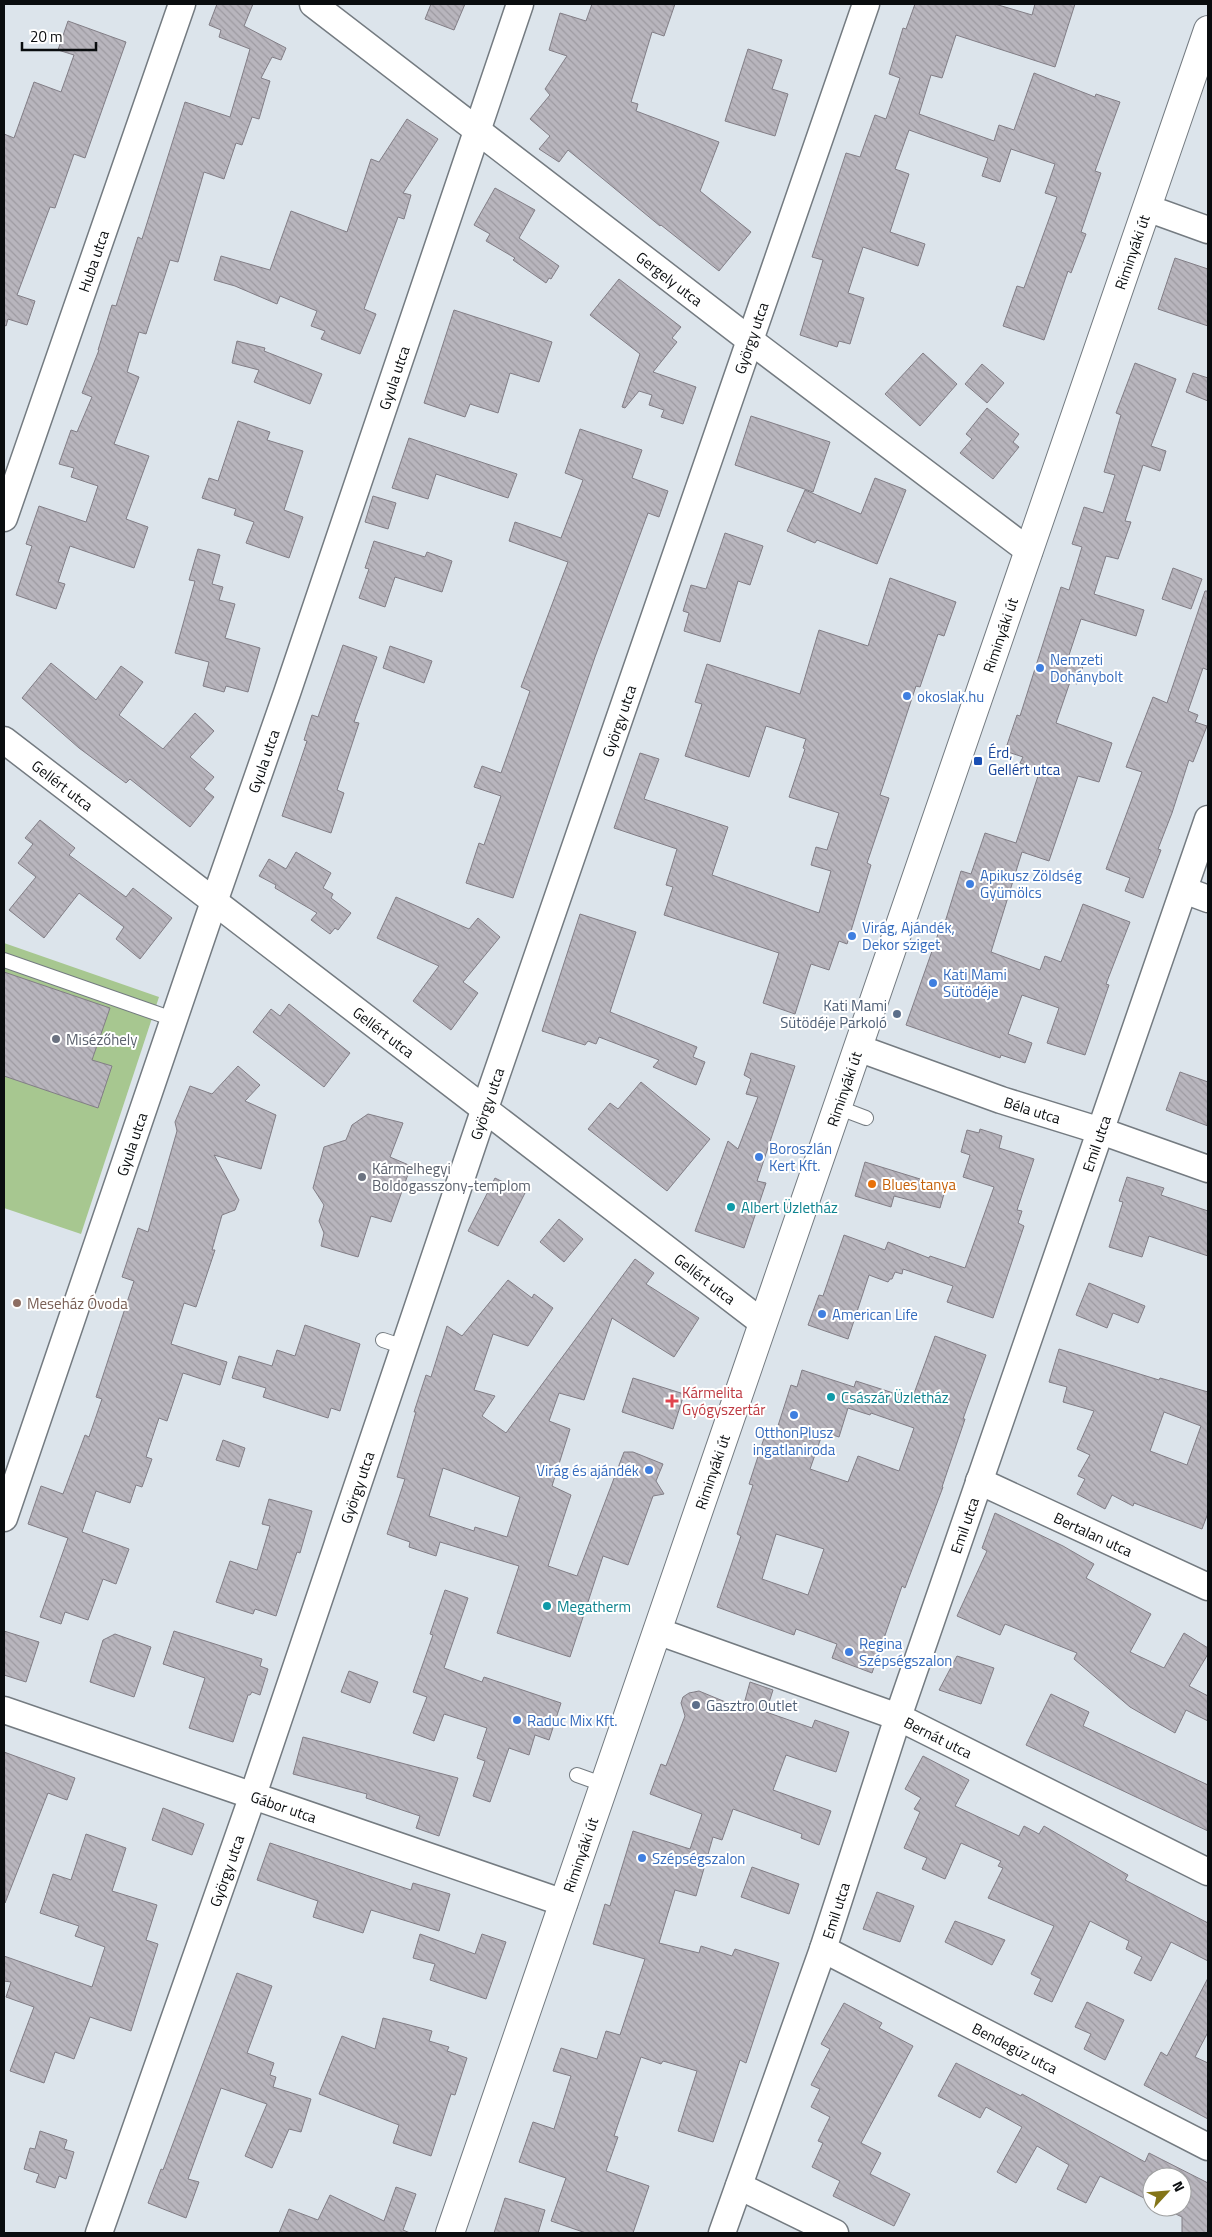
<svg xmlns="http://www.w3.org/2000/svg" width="1212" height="2237" font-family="'Titillium Web',sans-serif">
<defs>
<pattern id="building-back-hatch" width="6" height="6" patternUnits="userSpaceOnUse" patternTransform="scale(1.25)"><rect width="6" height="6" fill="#b8b5bd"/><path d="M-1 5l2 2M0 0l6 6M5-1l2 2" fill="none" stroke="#9d9aa1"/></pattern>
</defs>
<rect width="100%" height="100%" fill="#dce4eb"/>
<path fill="#a7c790" d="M4,943L159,997L81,1234L4,1208Z"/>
<path fill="url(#building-back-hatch)" stroke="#827e86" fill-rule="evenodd" d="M217,4H253L244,26L286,48L281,60L272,57L261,78L270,81L259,119L252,117L242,145L236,143L224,179L204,172L178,262L170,260L146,334L139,332L127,372L139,377L114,444L149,456L126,519L148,527L134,568L70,546L58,582L65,584L56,609L16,595L32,546L26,544L39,506L86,522L98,486L71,477L74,468L59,464L71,430L77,432L92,397L82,393L99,350H98L112,305L116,306L138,237L142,239L185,102L230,117L250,49L219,37L221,30L209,25Z
M431,4H465L454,30L425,19Z
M592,4H675L664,36L652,32L631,102L638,104L636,111L719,142L700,191L751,232L719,271L661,225L660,226L568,150L559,162L539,149L550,136L530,119L550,95L545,89L567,56L549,50L560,13L586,21Z
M915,4H995L1032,15L1035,4H1075L1055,67L956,35L942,78L931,75L919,114L994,141L999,125L1014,130L1034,73L1095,97L1096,94L1120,102L1095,171L1101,173L1081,232L1086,234L1071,273L1068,271L1044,340L1003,326L1017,286L1024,288L1057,197L1045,193L1055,164L1011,149L1000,182L982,176L988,158L909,130L895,169L909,174L890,232L925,244L918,266L863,247L848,293L864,298L850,344L839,341L837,347L800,335L823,260L812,257L846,153L860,157L875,115L886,119L900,78L889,74L903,28L906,29Z
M68,21L126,42L85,158L74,154L55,208L50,207L17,295L35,301L27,325L8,319L6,326L4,325V134L14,138L34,82L61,92L74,55L58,50Z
M748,49L782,60L772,89L788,94L775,136L725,121Z
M407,119L438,139L403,193L411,195L404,219L398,217L364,309L376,314L360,354L321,339L325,331L311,326L317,311L280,296L277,304L235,286L214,280L221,256L270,270L291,211L347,232L371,159L379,162Z
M495,188L535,210L519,238L559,266L551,279L549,278L546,283L513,260L515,258L486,241L490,234L474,225Z
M1175,258L1208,269V326L1158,309Z
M619,279L681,327L672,338L677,342L653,372L696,387L683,424L661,417L664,410L649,405L652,395L639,391L625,408L622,407L640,354L590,315Z
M454,310L552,342L539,382L510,373L498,413L470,404L465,417L424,403Z
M237,341L265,348L264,351L322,374L310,404L254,382L259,370L232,363Z
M923,353L957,384L920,426L885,394Z
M1135,363L1176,379L1151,446L1166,451L1160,471L1143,465L1125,521L1131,522L1118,559L1106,556L1094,594L1144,610L1136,636L1081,619L1068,658L1084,663L1077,684L1070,682L1056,723L1112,743L1099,782L1078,776L1049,861L1022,852L991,952L1040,970L1045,956L1061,962L1083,904L1130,922L1106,984L1109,985L1085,1055L1047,1043L1059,1008L1022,995L1008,1034L1032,1043L1025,1063L1001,1055L1000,1058L906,1025L938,934L941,935L961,871L971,874L985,833L1016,843L1040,770L1020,763L1023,757L1005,751L1017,715L1020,716L1061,587L1069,590L1082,547L1072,544L1084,507L1103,513L1115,475L1104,472L1121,415L1116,413Z
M982,364L1004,383L987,403L965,384Z
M1193,373L1208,378V401L1186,392Z
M987,408L1019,434L1013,442L1019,447L993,479L960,453L972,439L966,434Z
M751,416L830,442L813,492L735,465Z
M238,421L270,432L267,440L303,451L284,510L303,517L289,558L246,543L254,522L234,515L236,509L202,498L209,478L218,481Z
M580,429L642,450L632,478L668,491L659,517L648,513L595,657L513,898L466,883L479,843L484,845L501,796L474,787L482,766L501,773L530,691L521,687L568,562L509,541L515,522L561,538L583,480L565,473Z
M409,438L517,474L508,498L436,474L428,499L392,488Z
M875,478L906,490L877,564L817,540L815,543L787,531L805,490L861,514Z
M373,496L396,503L388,529L365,522Z
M725,533L763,546L750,585L738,581L720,642L684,631L689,613L683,611L691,585L706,589Z
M374,541L425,557L427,552L452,561L442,592L395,577L385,607L359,598L369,569L365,568Z
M198,549L220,555L212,584L223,587L219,600L235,604L225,638L260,648L248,692L226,686L224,692L203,686L209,662L175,653L195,581L189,580Z
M1173,568L1202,579L1191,609L1162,599Z
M890,578L956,602L944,636L938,634L920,687L916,686L880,795L889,798L867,863L871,865L847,944L839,941L829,970L811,964L795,1014L763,1003L779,953L664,915L673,887L666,885L677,849L614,828L640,753L659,759L644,799L728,827L712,875L819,913L831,871L811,865L816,847L827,850L839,813L789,797L805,749L803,748L806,739L766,726L749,777L685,756L702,704L695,702L707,664L800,694L819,630L868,646Z
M1205,591H1208V670L1203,668L1188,711L1198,715L1195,722L1207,726L1193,762L1189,760L1172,813L1158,849L1161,850L1143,898L1125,891L1130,878L1106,869L1142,772L1126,767L1153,697L1167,703Z
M343,645L377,657L354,722L359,723L337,790L344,793L331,833L282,816L307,741L304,740L312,715L318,717Z
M390,646L432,661L424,683L383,668Z
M51,663L96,700L121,666L143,682L119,715L163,749L195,713L214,731L190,757L214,777L204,789L214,797L190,827L130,779L126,783L79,748L22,698Z
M40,820L75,848L69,855L126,897L133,888L172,918L140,959L116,939L124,927L79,893L44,938L9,910L36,877L18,863L33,844L25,838Z
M296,852L331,873L323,888L333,894L331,898L351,913L338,930L335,928L330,934L311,920L317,913L275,888L276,885L259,876L269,859L286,869Z
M396,897L469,929L478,918L500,937L463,982L478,993L451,1030L413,1001L439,966L377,938Z
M580,914L636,932L610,1012L697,1047L693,1057L705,1062L696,1085L653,1067L659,1060L599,1037L596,1044L588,1041L585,1045L542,1031Z
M4,972L110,1008L92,1060L112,1066L98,1108L4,1076Z
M289,1004L350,1053L324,1087L253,1032L271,1009L280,1016Z
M751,1053L795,1066L757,1181L766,1183L744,1248L695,1231L728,1141L738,1149L758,1097L746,1094L751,1079L744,1075Z
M238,1066L260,1085L245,1101L276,1115L261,1169L214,1155L239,1200L235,1210L222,1215L212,1250H215L196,1307L184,1303L171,1344L227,1362L220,1385L183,1373L167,1421L159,1418L146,1457L152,1459L142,1487L136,1485L130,1503L96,1491L82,1532L129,1549L116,1584L103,1579L88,1620L65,1612L61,1624L40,1617L68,1538L28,1524L41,1486L63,1494L85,1435L89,1437L102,1399L96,1397L134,1281L122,1277L138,1228L148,1232L177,1131L175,1122L190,1086L212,1094Z
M1180,1072L1208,1082V1126L1166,1110Z
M641,1082L710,1139L667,1191L588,1129L610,1103L618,1109Z
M368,1114L403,1123L390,1157L411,1166L391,1222L371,1216L358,1257L321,1246L324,1233L319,1221L324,1205L313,1188L324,1147L346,1140L352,1125Z
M980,1129L1002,1136L999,1148L1034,1159L1017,1210L1022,1211L1018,1223L1024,1226L993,1318L947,1302L953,1286L903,1269L902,1274L895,1272L892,1279H890L888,1282L869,1275L848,1339L808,1325L819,1295L823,1296L844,1235L885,1250L888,1242L929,1258L930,1256L965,1268L994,1187L963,1177L970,1155L961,1152L967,1130L979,1133Z
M865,1162L946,1187L940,1208L894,1196L891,1207L855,1196Z
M1127,1177L1164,1188L1161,1195L1208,1211V1256L1149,1236L1142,1257L1109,1247L1123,1202L1119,1201Z
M495,1178L525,1193L498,1246L468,1231Z
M559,1219L583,1239L564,1262L540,1242Z
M635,1259L654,1273L646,1284L699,1318L674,1357L612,1318L584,1400L559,1393L549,1421L570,1429L552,1486L571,1495L548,1566L577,1576L624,1452H633L663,1464L656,1481L664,1494L653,1496L628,1565L603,1556L570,1657L497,1633L519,1566L440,1542L436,1556L409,1547L410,1542L387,1534L405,1479L397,1477L416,1412H414L426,1375L431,1377L447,1326L462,1336L508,1280L532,1298L534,1294L553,1308L528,1346L493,1334L474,1390L495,1396L482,1416L506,1433ZM443,1468L520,1497L507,1537L475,1527L474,1531L429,1516Z
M1089,1283L1145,1306L1138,1323L1113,1313L1107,1328L1076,1315Z
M305,1325L360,1344L340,1411L331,1408L328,1418L263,1397L266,1388L232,1378L239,1356L272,1366L277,1350L295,1356Z
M935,1336L986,1355L963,1419H965L942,1487H943L905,1588L902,1586L872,1673L832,1658L837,1644L796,1629L794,1635L717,1607L741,1536L737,1534L753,1485L749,1484L767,1429L776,1432L791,1385L797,1387L802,1370L854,1387L856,1381L912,1399ZM848,1408L870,1415L871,1413L914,1428L899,1471L858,1456L848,1482L810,1469L823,1432L839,1437ZM776,1534L824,1549L808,1595L762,1579Z
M1059,1349L1159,1380L1160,1378L1208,1392V1513L1202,1529L1134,1503L1133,1506L1112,1495L1105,1509L1077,1494L1085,1479L1078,1476L1090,1455L1077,1449L1094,1411L1063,1402L1067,1387L1049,1382ZM1164,1412L1201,1426L1187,1465L1150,1451Z
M633,1378L684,1394L673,1429L622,1412Z
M223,1440L245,1448L239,1467L216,1460Z
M269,1499L312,1511L300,1553L297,1552L276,1616L255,1609L253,1614L216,1602L230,1561L257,1570L270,1526L262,1524Z
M995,1513L1063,1546L1094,1564L1086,1578L1151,1614L1130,1652L1164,1668L1184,1633L1208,1648V1654L1189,1686L1208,1696V1721L1186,1710L1175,1733L1130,1707L1074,1659L1077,1653L1005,1624L1000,1635L957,1616L987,1551L982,1548Z
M445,1590L468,1598L444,1668L482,1682L484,1677L561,1703L549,1740L535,1735L529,1755L509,1748L490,1802L473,1796L485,1761L477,1758L487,1728L444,1714L434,1741L413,1733L427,1697L413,1692L433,1635L430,1634Z
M4,1631L39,1642L26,1682L4,1675Z
M174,1631L262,1659L260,1666L268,1669L260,1695L252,1692L250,1695H248L233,1742L189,1728L205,1678L163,1664Z
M115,1634L151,1647L134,1697L90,1682L103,1640Z
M957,1656L994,1668L981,1704L939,1690Z
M349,1671L378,1682L370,1703L341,1692Z
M750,1682L773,1690L766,1712L812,1728L815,1720L849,1732L836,1772L786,1755L773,1790L831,1811L819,1845L801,1838L802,1834L733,1809L722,1840L713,1837L696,1896L675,1890L659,1943L699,1953L701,1946L732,1956L735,1949L779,1963L746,2063L740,2060L713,2142L678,2131L697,2071L663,2061L661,2064L641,2057L614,2136L618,2137L606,2171L649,2186L633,2233H586L551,2221L566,2178L519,2162L533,2122L554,2129L571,2076L553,2071L561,2048L597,2059L606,2031L620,2035L645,1959L593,1944L605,1904L610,1906L633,1831L690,1849L702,1814L650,1794L661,1764L666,1766L685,1716L681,1703L683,1697L689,1693L699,1691L740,1708L741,1703L744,1704Z
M1051,1694L1089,1712L1083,1726L1208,1785V1831L1026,1745Z
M303,1737L458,1778L439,1836L416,1828L420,1816L366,1798L367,1794L293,1774Z
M4,1752L75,1778L67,1800L48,1793L5,1903Z
M923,1756L969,1780L955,1806L1019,1836L1024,1826L1039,1834L1044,1826L1128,1875L1125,1880L1208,1923V1961L1171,1942L1151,1981L1134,1973L1142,1957L1126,1949L1129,1941L1090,1921L1052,2002L1034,1994L1041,1979L1031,1974L1054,1926L988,1898L1003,1868L998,1866L1001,1861L961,1843L945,1879L922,1869L927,1858L904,1848L920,1812L914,1809L921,1798L905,1789Z
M163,1808L204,1824L192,1855L152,1840Z
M86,1834L126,1848L112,1891L157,1905L146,1940L158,1944L131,2031L90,2017L74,2059L55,2052L44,2083L10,2071L34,2007L6,1997L11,1982L4,1981V1956L92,1987L105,1947L75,1936L79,1926L40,1913L53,1874L71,1880Z
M270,1843L411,1890L413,1883L450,1894L439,1931L371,1910L363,1933L313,1917L318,1901L257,1880Z
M752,1867L799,1884L789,1914L741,1897Z
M877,1892L914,1906L900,1942L863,1929Z
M955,1921L1005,1940L992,1965L945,1942Z
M420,1934L475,1954L482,1934L506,1942L486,1999L430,1980L435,1964L413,1958Z
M237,1973L272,1986L247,2053L274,2063L270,2075L276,2077L273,2087L311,2099L301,2132L289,2129L272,2168L245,2156L267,2104L221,2088L188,2179L199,2182L186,2218L148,2203L161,2169L163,2170Z
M1208,1978V2032L1195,2057L1208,2063V2119L1144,2085L1161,2052L1167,2056Z
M1087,2002L1124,2020L1105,2060L1084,2049L1091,2034L1075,2027Z
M844,2003L882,2023L879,2028L913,2046L861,2143L881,2153L870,2174L910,2194L894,2226L833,2196L840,2181L812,2167L823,2143L818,2141L830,2117L811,2107L820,2089L811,2085L830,2049L821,2044Z
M383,2018L432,2031L429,2041L449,2047L447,2051L467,2058L455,2095L451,2094L431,2156L393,2143L399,2125L319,2094L342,2036L375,2049Z
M956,2063L1021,2096L1022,2094L1145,2162L1149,2153L1208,2183V2233H1182V2217L1161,2207H1182V2177H1152V2202L1100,2176L1086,2203L1057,2189L1069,2165L1037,2146L1016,2183L997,2172L1022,2127L986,2107L980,2118L938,2096Z
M40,2131L67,2140L64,2149L74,2152L66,2179L59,2176L55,2188L36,2182L39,2174L24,2169L30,2148L35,2149Z
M396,2187L416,2194L403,2230L410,2233H279L289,2209L318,2220L330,2195L384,2221Z
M505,2198L545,2210L538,2233H494Z"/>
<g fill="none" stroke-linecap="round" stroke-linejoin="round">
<g stroke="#747b81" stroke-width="16">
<path id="service" d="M4,960L173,1019
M837,1107L866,1118
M383,1340L404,1347
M577,1775L605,1785"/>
</g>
<g stroke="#747b81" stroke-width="29">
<g id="minor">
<path id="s1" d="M313,4L751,341L1029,551"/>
<path d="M1147,208L1208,230"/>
<path id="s2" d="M4,518L182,4"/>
<path id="s3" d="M4,740L763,1323"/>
<path d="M1184,890L1208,899"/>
<path id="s4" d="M858,1048L1001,1100L1101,1131L1208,1169"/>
<path id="s5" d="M979,1481L1208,1587"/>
<path id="s6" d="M4,1518L207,922L287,693L520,4"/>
<path id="s7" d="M657,1631L898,1717L1208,1872"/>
<path id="s8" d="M4,1710L564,1903"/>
<path id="s9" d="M823,1949L1208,2147"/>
<path d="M739,2186L835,2233"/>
<path id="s10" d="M99,2233L253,1795L485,1108L866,4"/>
<path id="s11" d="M722,2233L823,1949L898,1717L1208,819"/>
</g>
</g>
<g stroke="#747b81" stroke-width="30">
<g id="secondary">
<path id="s12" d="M450,2233L1208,30"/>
</g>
</g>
<use href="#service" stroke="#fff" stroke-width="14"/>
<use href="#minor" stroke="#fff" stroke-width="26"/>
<use href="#secondary" stroke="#fff" stroke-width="28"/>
</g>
<g fill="#3f7fe0" stroke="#fff" stroke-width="2">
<circle cx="1040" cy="668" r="5"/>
<circle cx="907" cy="696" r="5"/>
<circle cx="970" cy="884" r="5"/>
<circle cx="852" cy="936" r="5"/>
<circle cx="933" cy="983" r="5"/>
<circle cx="759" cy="1157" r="5"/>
<circle cx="822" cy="1314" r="5"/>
<circle cx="794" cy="1415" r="5"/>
<circle cx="649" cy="1470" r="5"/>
<circle cx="849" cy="1652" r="5"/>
<circle cx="517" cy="1720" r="5"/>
<circle cx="642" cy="1858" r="5"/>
</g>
<rect fill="#1a4fb4" stroke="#fff" stroke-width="2" x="973" y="756" width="10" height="10" rx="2.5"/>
<g fill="#5c6f8a" stroke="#fff" stroke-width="2">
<circle cx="897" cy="1014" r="5"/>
<circle cx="696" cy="1705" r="5"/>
</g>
<g fill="#6b7280" stroke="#fff" stroke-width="2">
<circle cx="56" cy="1039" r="5"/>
<circle cx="362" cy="1177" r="5"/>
</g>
<circle fill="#e8710a" stroke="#fff" stroke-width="2" cx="872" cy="1184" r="5"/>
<g fill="#0f9aa8" stroke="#fff" stroke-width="2">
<circle cx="731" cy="1207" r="5"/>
<circle cx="831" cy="1397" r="5"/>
<circle cx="547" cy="1606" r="5"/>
</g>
<circle fill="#8d6e63" stroke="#fff" stroke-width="2" cx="17" cy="1303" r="5"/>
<path fill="#e0444e" stroke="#fff" stroke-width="2" d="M669.5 1393.5h5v5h5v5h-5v5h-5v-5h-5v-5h5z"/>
<g text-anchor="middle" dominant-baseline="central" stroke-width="4" stroke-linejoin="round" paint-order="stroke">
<g font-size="15" fill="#0a0d0f" stroke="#fff">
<text stroke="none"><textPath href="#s12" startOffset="2095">Riminyáki út</textPath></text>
<text stroke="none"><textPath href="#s2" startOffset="272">Huba utca</textPath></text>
<text stroke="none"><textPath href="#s1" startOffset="450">Gergely utca</textPath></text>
<text stroke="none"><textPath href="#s10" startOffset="2004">György utca</textPath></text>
<text stroke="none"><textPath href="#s6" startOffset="1205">Gyula utca</textPath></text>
<text stroke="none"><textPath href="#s12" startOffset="1690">Riminyáki út</textPath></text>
<text stroke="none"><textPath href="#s10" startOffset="1599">György utca</textPath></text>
<text stroke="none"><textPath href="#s6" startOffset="800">Gyula utca</textPath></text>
<text stroke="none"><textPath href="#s3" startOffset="74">Gellért utca</textPath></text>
<text stroke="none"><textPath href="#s3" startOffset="479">Gellért utca</textPath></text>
<text stroke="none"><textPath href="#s12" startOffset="1210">Riminyáki út</textPath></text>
<text stroke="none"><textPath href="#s10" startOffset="1194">György utca</textPath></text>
<text stroke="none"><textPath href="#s4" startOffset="185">Béla utca</textPath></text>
<text stroke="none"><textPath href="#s11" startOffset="1152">Emil utca</textPath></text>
<text stroke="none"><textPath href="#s6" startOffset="395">Gyula utca</textPath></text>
<text stroke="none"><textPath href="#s3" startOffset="884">Gellért utca</textPath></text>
<text stroke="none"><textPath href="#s12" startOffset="805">Riminyáki út</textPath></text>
<text stroke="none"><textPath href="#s10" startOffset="789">György utca</textPath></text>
<text stroke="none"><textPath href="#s11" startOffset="748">Emil utca</textPath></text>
<text stroke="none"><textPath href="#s5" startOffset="126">Bertalan utca</textPath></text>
<text stroke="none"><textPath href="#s7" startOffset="301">Bernát utca</textPath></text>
<text stroke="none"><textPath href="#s8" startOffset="296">Gábor utca</textPath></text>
<text stroke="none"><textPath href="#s12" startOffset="400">Riminyáki út</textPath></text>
<text stroke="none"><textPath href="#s10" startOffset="384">György utca</textPath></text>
<text stroke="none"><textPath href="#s11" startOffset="342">Emil utca</textPath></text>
<text stroke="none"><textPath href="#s9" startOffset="216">Bendegúz utca</textPath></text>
</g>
<g font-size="15" fill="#366cbe" stroke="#fff" text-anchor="start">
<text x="1050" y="659">Nemzeti<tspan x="1050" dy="17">Dohánybolt</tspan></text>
<text x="917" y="696">okoslak.hu</text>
<text x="980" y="875">Apikusz Zöldség<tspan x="980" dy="17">Gyümölcs</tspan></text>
<text x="862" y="927">Virág, Ajándék,<tspan x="862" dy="17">Dekor sziget</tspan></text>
<text x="943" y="974">Kati Mami<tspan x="943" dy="17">Sütödéje</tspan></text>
<text x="769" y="1148">Boroszlán<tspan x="769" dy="17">Kert Kft.</tspan></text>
<text x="832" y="1314">American Life</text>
<text x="794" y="1432" text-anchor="middle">OtthonPlusz<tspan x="794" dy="17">ingatlaniroda</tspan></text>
<text x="639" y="1470" text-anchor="end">Virág és ajándék</text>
<text x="859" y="1643">Regina<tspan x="859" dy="17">Szépségszalon</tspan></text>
<text x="527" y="1720">Raduc Mix Kft.</text>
<text x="652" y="1858">Szépségszalon</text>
</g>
<g font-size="15" fill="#164399" stroke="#fff" text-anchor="start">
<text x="988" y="752">Érd,<tspan x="988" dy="17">Gellért utca</tspan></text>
</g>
<g font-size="15" fill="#4e5e75" stroke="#fff" text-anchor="end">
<text x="887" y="1005">Kati Mami<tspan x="887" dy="17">Sütödéje Parkoló</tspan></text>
<text x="706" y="1705" text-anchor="start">Gasztro Outlet</text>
</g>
<g font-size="15" fill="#5b616d" stroke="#fff" text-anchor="start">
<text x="66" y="1039">Misézőhely</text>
<text x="372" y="1168">Kármelhegyi<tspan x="372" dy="17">Boldogasszony-templom</tspan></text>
</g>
<g font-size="15" fill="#c56008" stroke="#fff" text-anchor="start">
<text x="882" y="1184">Blues tanya</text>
</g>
<g font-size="15" fill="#0d838f" stroke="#fff" text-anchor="start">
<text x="741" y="1207">Albert Üzletház</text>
<text x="841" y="1397">Császár Üzletház</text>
<text x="557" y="1606">Megatherm</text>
</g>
<g font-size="15" fill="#785e54" stroke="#fff" text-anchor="start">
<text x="27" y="1303">Meseház Óvoda</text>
</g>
<g font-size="15" fill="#be3a42" stroke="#fff" text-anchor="start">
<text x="682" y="1392">Kármelita<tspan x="682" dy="17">Gyógyszertár</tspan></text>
</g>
</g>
<rect width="1212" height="2237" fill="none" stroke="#0a0d0f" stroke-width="10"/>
<g transform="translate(1167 2192) rotate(64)"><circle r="24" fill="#ffffff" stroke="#9d9e9f"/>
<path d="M0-4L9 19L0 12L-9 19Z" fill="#847518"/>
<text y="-8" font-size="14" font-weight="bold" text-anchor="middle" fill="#0a0d0f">N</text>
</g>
<path d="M22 42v8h74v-8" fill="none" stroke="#0a0d0f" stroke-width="2.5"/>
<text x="30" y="42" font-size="15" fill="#0a0d0f" stroke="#ffffff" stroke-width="4" paint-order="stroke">20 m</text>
</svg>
